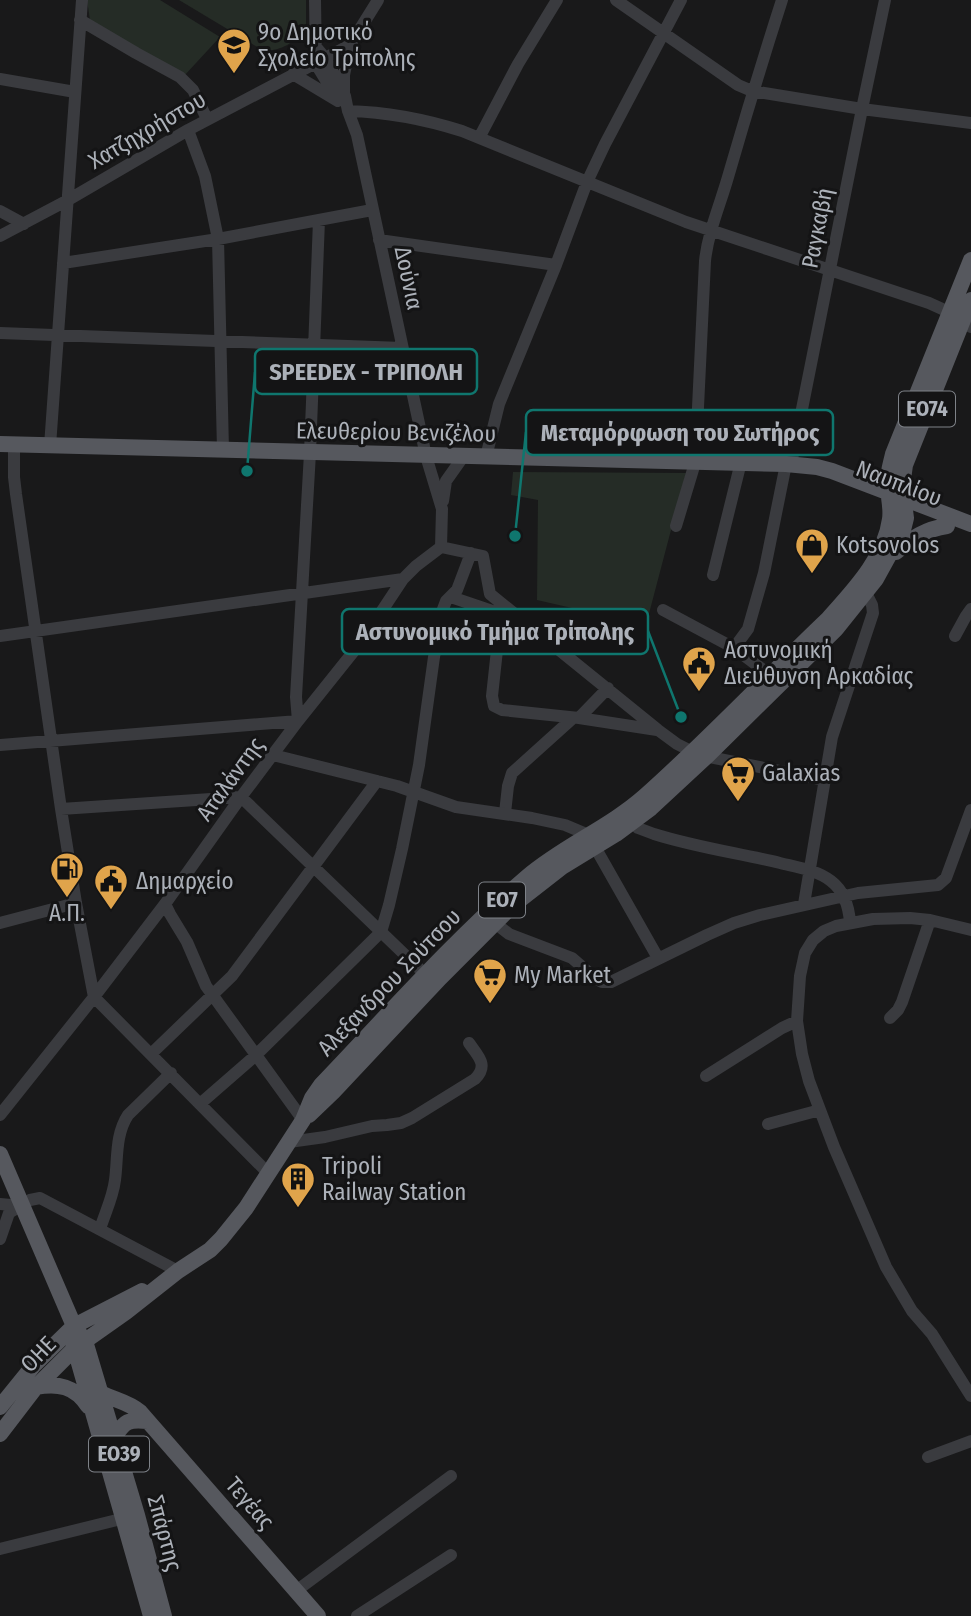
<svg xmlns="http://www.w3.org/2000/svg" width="971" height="1616" font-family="'Fira Sans Condensed',sans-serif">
<rect width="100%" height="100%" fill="#19191a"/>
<path fill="#252c26" d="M87,0H160L220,37L184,76L90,20Z
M179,0H306V31C291,43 284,50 264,51Z
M513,472L686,473L646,625L537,600L538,500L511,495Z"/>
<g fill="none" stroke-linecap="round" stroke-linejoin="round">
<path stroke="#3a3b3f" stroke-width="12" d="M315,0L316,64L338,100
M616,0L738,85L752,91L862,109L971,123
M80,20L136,53L180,77L193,90L207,119
M293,74L338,101
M0,79L75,92
M344,92V75L350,45
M348,111C387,112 424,119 462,131L686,222L929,303L951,313L971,327
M188,130L205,176L218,239L223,450
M479,138L518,64L557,0
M0,211L24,224
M0,236L68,200L188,130L350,45L378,0
M379,240L556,265
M63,263L218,239L372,210
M0,333L402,348
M14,445V477L16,494L61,809L76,903L94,997L269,1174
M50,446L82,0
M486,457L499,404L556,265L587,182L605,144L681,0
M791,464L862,109L885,0
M443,501L446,481L463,457
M676,526L695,463L696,449L705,261C708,232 720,205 728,177C745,118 763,59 782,0
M441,547L483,556L490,594L658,730L677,744L699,755L825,780
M713,575L741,462
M451,597L501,614
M502,604L492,696L494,706L502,710L579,718
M663,610L734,648L770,675
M0,636L403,579
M955,636L966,616L971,609
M734,648L748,629L764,573L786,464
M608,688L579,718L657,730
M298,721L296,697L310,453L319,220
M0,745L298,721
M273,755L397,786L456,807L532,818L565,825L584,833L595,847L658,958
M61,809L241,797L431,980
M505,813L508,786L512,773L573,718
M626,817L638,828L654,834C695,847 738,853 780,863C796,867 817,870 831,881C844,891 849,907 850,923
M165,904L170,914L187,942L206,986L303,1120
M804,904L832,737L873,613L872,605L866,593
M0,923L76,903
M495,923L509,934L572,958L595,978L602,982H611L707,935L734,923L760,915L858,893L938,885L946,878L971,810
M971,930L930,920L910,918L873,919L836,926L824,931L813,940L805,953L800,976L797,1021L802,1054L809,1081L834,1147L886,1267L912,1311L932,1334L971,1396
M890,1018L898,1010L902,1002L930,920
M151,1054L232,976L377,781
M706,1076L782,1028L797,1021
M201,1103L255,1056L381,932L389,905L402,849L419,765L434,657L443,609L446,601L457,590L471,553
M0,1115L94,997L165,904L241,797L298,721L362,641L403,579L416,566L441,547L442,509L426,456L357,135L348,111L345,96L326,59L315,46
M768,1124L820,1110
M289,1142L325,1137L372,1126L387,1125L401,1123L412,1118L475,1079C489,1065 478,1056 469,1043
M0,1204L22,1206
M100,1229C105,1213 113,1197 115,1180C118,1158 115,1135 128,1115L171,1073
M0,1239L9,1213L30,1200L40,1198L178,1271
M928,1457L971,1441
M0,1549L129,1517
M296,1591L451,1476
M357,1616L451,1555"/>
<path stroke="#56585e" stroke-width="16" d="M0,444L786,464L817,467L832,471L971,524
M896,552C912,538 926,529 947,526
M309,1115L333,1092L440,978L512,906L562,867L616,834L651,808L706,757L836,629L876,579L903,530L906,518L902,487L905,465L971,300
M0,1154L74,1326L85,1341L137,1515L164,1616
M73,1342L151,1616
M36,1387C58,1383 75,1386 88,1406
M101,1393C114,1400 129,1402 140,1412L318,1616
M0,1407L34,1365L74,1326L142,1291
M0,1434L36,1387L75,1348L126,1312L178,1271L210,1250L221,1239L246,1208L303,1120L312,1098L321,1085C388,1015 453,941 527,877C563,846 609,828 645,796C708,740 766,678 828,619C853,591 885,558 890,519C892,506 887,494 888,481C888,472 891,463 893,454L971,260
M114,1437C125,1421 128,1419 148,1421"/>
</g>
<defs>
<g id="school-pin" transform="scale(1.75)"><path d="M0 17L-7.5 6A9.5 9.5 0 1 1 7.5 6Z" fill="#e0a44b" stroke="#141415"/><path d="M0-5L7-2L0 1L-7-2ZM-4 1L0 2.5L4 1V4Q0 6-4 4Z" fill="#111"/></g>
<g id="shop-pin" transform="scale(1.75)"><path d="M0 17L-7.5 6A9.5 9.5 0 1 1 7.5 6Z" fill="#e0a44b" stroke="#141415"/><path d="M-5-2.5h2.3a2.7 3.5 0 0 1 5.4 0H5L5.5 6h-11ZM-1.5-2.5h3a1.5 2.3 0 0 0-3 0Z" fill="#111"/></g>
<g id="civic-pin" transform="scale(1.75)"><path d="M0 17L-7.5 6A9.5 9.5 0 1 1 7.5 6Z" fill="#e0a44b" stroke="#141415"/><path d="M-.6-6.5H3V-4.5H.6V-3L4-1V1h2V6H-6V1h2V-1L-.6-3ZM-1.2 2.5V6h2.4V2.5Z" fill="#111"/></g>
<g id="supermarket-pin" transform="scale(1.75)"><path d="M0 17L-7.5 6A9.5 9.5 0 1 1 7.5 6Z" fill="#e0a44b" stroke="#141415"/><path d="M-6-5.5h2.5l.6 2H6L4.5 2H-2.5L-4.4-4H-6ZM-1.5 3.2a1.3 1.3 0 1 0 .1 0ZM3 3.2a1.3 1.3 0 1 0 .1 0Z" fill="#111"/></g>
<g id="fuel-pin" transform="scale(1.75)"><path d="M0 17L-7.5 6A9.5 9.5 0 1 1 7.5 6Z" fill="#e0a44b" stroke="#141415"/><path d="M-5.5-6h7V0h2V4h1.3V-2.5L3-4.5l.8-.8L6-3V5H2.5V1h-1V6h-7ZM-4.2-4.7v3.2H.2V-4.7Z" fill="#111"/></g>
<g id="building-pin" transform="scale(1.75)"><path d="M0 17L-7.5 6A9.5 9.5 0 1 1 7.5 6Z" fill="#e0a44b" stroke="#141415"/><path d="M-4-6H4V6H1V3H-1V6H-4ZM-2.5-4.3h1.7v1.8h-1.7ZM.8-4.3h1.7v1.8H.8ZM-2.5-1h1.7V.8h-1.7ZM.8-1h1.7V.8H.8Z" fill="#111"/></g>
</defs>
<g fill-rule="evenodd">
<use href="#school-pin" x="234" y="45"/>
<use href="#shop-pin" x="812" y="545"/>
<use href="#civic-pin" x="699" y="663"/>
<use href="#supermarket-pin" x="738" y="773"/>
<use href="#fuel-pin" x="67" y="869"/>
<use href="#civic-pin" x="111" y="881"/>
<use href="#supermarket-pin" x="490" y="975"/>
<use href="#building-pin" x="298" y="1179"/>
</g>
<g text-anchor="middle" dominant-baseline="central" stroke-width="6" stroke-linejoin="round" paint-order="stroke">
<g fill="#141415" stroke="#7e8288" stroke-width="2">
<rect x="899" y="391.5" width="56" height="35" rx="5"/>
<rect x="479" y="882.5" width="46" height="35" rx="5"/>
<rect x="89" y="1436.5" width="60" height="35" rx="5"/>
</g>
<g font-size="21" font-weight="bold" fill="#acb1b9">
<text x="927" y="409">ΕΟ74</text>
<text x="502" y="900">ΕΟ7</text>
<text x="119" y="1454">ΕΟ39</text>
</g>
<g font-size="23" fill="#acb1b9" stroke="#141415" text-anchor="start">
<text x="258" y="32">9ο Δημοτικό<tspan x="258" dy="26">Σχολείο Τρίπολης</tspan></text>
<text x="836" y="545">Kotsovolos</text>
<text x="724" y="650">Αστυνομική<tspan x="724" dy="26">Διεύθυνση Αρκαδίας</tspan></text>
<text x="762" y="773">Galaxias</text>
<text x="136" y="881">Δημαρχείο</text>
<text x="67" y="913" text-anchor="middle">Α.Π.</text>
<text x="514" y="975">My Market</text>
<text x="322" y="1166">Tripoli<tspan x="322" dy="26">Railway Station</tspan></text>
</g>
<g font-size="23" fill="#acb1b9" stroke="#141415">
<text transform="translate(147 130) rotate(-30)">Χατζηχρήστου</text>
<text transform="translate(817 228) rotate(-79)">Ραγκαβή</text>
<text transform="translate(409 278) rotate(78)">Δούνια</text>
<text transform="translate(396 432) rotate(1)">Ελευθερίου Βενιζέλου</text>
<text transform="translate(899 483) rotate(21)">Ναυπλίου</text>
<text transform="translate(230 779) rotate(-54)">Αταλάντης</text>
<text transform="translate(389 982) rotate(-46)">Αλεξανδρου Σούτσου</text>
<text transform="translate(38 1354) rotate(-46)">ΟΗΕ</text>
<text transform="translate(250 1503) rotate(49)">Τεγέας</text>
<text transform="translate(165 1533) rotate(75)">Σπάρτης</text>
</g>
</g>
<path fill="none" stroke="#0f766e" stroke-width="2.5" d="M247 471L255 372M515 536L526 432M681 717L648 631"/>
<g fill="#0f766e" stroke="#141415" stroke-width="2.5">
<circle cx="247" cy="471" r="7"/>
<circle cx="515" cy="536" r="7"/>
<circle cx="681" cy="717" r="7"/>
</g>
<g fill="#141415" stroke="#0f766e" stroke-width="2.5">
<rect x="255" y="349" width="222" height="45" rx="7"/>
<rect x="526" y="410" width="307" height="45" rx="7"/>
<rect x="342" y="609" width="306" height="45" rx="7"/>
</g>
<g font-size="24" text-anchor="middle" font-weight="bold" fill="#acb1b9">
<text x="366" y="380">SPEEDEX - ΤΡΙΠΟΛΗ</text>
<text x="680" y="441">Μεταμόρφωση του Σωτήρος</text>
<text x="495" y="640">Αστυνομικό Τμήμα Τρίπολης</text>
</g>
</svg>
